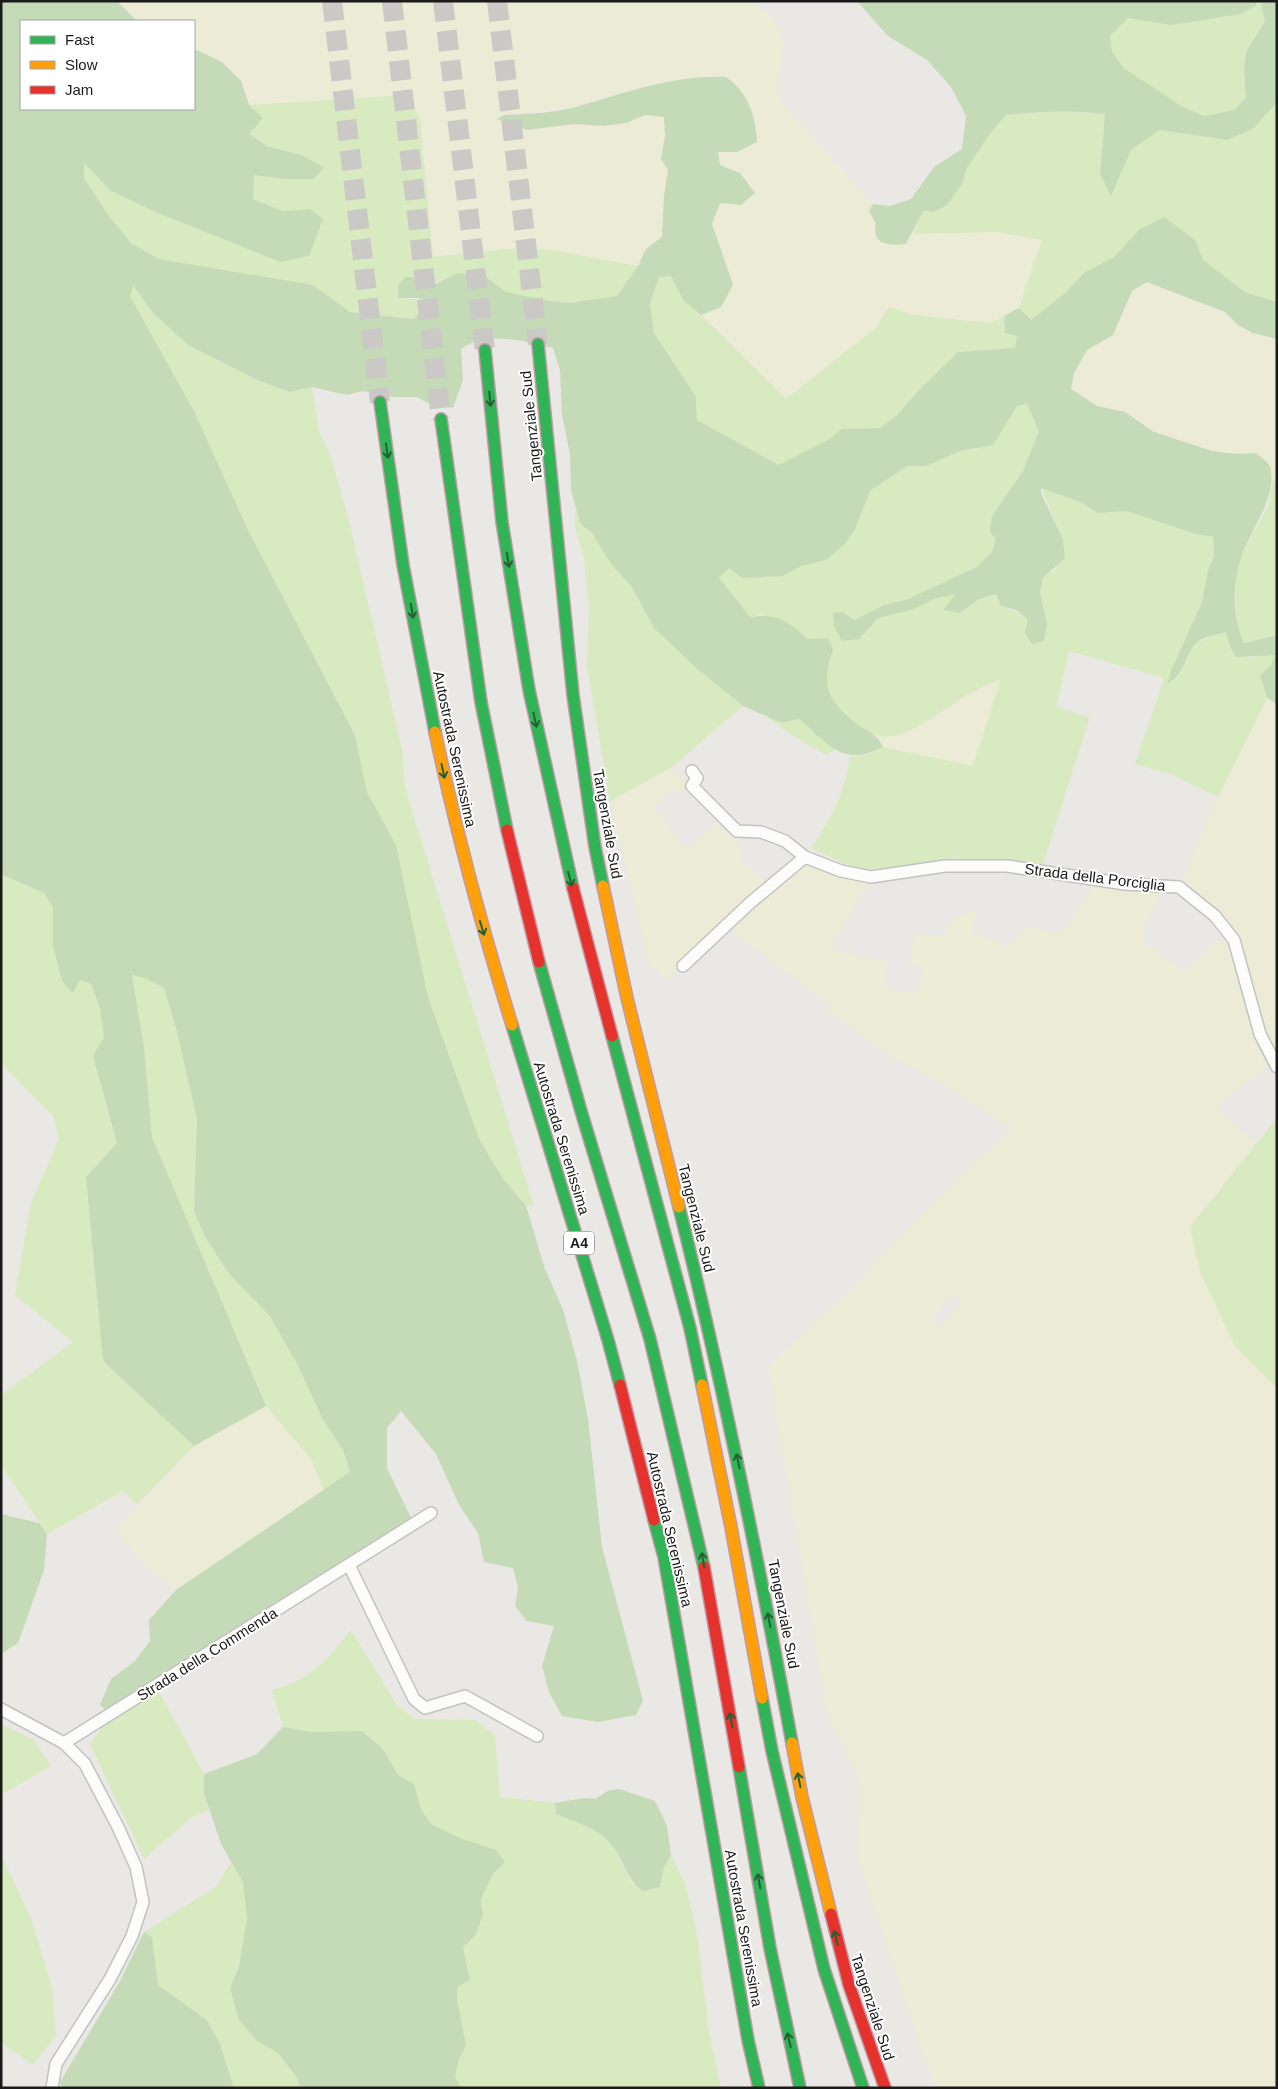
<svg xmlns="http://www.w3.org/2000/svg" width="1278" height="2089" font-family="Helvetica,sans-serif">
<rect width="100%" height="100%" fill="#eae8e4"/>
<path fill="#ebebd6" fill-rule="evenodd" d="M117,1H750L765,11L776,23L783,40L782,62L777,84L781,101L873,204L869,211L876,225L874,231L906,244L913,234L962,231L996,232L1043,240L1019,308L990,323L914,315L889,307L877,327L786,399L701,315L721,307L723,255L712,224L720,203L741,205L740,173L720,165L718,151L737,152L719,76L657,84L605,97L575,107L504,115L527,130L574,124L603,126L626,123L645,115L665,117V136L661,158L668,170L664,196L662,238L646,249L638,266L550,250L508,249L432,257L420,118L406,95L249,105L241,81L222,62L194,49V21H137Z
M1147,282L1225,313L1238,325L1253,333L1277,339V482L1273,480L1269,464L1256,454H1236L1212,451L1154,432L1125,412L1097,406L1071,389L1074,373L1087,350L1113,335L1132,290Z
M1002,678L973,766L883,747L878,736H895L930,720L963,697Z
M1267,698L1277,704V1067L1273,1061L1221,1103L1220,1111L1256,1143L1190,1227L1200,1272L1235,1346L1277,1388V2088H937L925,2063L858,1859L860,1781L827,1715L768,1366L856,1285L895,1240L1011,1129L949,1087L888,1055L827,1009L830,1005L725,926L683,965L670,982L649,963L610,801L672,767L685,780L688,791L671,790L653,806L687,850L716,824L740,845L742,861L770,886L805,857L871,877L830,950L889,961L883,988L916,994L923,968L909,964L915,933L942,937L952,919L977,910L972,932L1008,947L1025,927L1062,933L1095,884L1162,893L1144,927V943L1184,971L1217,941L1233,940L1179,887L1215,803ZM954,1294L962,1301L940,1327L932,1319Z
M266,1406L312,1460L324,1491L176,1590L145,1565L115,1530L194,1446Z"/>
<path fill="#d8eac0" d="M1256,1H1264L1261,6L1265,21L1246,52L1244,66L1247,97L1235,110L1204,116L1183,107L1125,69L1112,52L1110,36L1128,18L1171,25L1241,14L1256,6Z
M406,95L420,118L433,257L508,249L550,250L638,266L617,296L570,303L550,301L506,292L485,276L457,273L398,298L434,301L413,319L350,312L313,285L159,259L131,243L109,216L84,178V163L111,191L280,262L310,209L283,211L253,199L254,174L284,179L304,156L267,146L249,134V105Z
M1277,102V302L1245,292L1203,260L1195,240L1139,230L1114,257L1084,273L1064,294L1030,320L1019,308L1042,240L996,232L913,234L924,210L934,212L947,205L962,184L966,168L989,135L1006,115C1040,111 1071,111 1105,114L1100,174L1111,195L1131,150L1160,130L1227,140L1253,129Z
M671,276L684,301L701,315L786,399L877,327L889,307L914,315L990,323L1004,316L1005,333L1017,336L1015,348L958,352L918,391L896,416L880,428L864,429L831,438L779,465L697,420L696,397L654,334L650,304L659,277Z
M133,284L153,313L188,345L255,379L289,392L312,387L319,432L330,454L348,517L402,749L405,788L534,1206H526L504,1180L480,1141L428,997L396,845L367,792L355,734L248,530L195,413L129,295Z
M1028,404L1039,431L1023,471L992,516L996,538L993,552L977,567L908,599L884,605L854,620L843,612L859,639L878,618L914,609L934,599L957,594L943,610L960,613L979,599L996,594L1001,606C1017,611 1030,620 1047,624L1040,592L1043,578L1056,569L1063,539L1041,488L1080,502L1098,513L1127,511L1198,535H1213L1214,556L1208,570L1202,602L1179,654L1175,681C1181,672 1182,665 1187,656C1194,640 1210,637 1226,632L1230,647L1249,658L1262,654L1275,655L1271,665L1260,675L1267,698L1218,797L1172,775L1135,764L1164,678L1069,651L1056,707L1090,717L1043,864L952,858L880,870L852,867L811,848C833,815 843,796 850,757L869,754L883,747L973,766L1001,679C989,684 975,690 964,697C942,709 904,743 878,736C866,733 850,719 841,710C823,692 825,672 833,650L819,640L808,639L794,627L761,615L750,617L718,578L729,568L783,576L801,566L826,560L855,529L870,491L907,466H926L960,451L977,449L1017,406Z
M1273,480L1277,482V635L1244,643L1237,628L1235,580L1241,555L1268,507Z
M575,509L580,523L592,533L611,564L631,586L654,628L695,667L743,706L672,767L610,801L587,666L589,606L584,558L575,527Z
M764,714L782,723L799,719L835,750L826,755L787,732Z
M1,861L3,875L44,893L53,908V946L80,980L91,984L100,1008L104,1037L101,1087L117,1143L86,1177L103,1361L194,1446L137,1504L123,1491L47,1534L1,1465V1395L73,1342L15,1295L31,1203L59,1139L53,1116L1,1063Z
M132,974L147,979L164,988L176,1028L197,1119L194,1211L205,1237L230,1275L270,1315L298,1366L322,1418L343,1450L350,1472L324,1491L312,1460L266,1406L152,1137L144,1047Z
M1277,1118V1388L1235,1346L1200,1272L1190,1227Z
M351,1630L396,1704L415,1719L475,1720L495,1736L500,1797L555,1803L556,1814L596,1830L612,1845L632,1884L660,1887L664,1867L671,1855L686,1886L697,1934L709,2033L721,2088H462L455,2077L459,2059L466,2045L457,1998L458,1987L470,1980L463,1947L475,1936L483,1915L481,1899L493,1874L505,1863L431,1824L421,1809L414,1784L398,1775L383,1749L363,1731L312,1732L283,1727L272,1690C314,1678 324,1662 351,1630Z
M156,1686L204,1774V1794L209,1810L192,1817L144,1859L90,1744L111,1714Z
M1,1724L34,1740L51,1766L1,1795Z
M1,1854L31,1918L52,1988L56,2036L33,2065L1,2043Z
M231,1862C235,1868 241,1875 243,1882C254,1916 243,1957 230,1988L257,2041L278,2053L297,2078L301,2088H234L220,2044L207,2020L158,1985L152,1937L144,1932L217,1886Z"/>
<path fill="#c5dab7" d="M1,1H117L137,21H21V109H194V49L222,62L241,81L249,105L263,118L249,134L267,146L304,156L324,168L314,179H284L254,175L253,199L283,211L310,209L323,219L309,256L280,262L158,213L111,191L84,163V178L109,216L131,243L159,259L313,285L350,312L413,319L433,301L417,298H398V285L406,276L435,284L457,273L485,276L506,292L550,301L570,303L617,296L638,266L646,249L662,237L664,196L668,170L661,159L665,136L664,117L645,115L626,123L603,126L574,124L527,130L497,119L504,115C528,114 553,113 576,107C625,93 675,74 726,77C748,93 756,115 757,142L737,152H718L720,165L740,173L755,193L741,205L720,203L712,224L733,285L721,307L701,315L684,301L671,276L659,277L650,304L654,333L696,397L697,420L779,465L831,438L842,429L880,428L896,416L918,391L958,352L1015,348L1017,336L1005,333L1004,316L1019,308L1031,320L1064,294L1084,273L1114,257L1139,230L1164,217L1195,240L1203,260L1245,292L1277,302V339L1253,333L1238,325L1225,312L1147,282L1132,291L1113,335L1087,350L1074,373L1071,389L1097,406L1125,412L1154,432L1212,451L1236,454L1256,453C1260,457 1267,461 1270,466C1278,498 1250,529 1241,558C1232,585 1232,617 1244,643L1277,635V704L1267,698L1260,675L1271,665L1275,655L1236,657L1230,647L1226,632C1218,635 1205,636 1199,641C1183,653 1186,675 1167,684L1171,671L1202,602L1208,570L1214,556L1213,536L1198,535L1127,511L1098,513L1080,502L1041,488V493L1063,539L1065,558L1043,578L1040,592L1047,624L1044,641L1032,644L1025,633L1028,619L1016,610L1001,606L996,594L979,599L960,613L943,610L956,594L934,599L914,609L878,618L859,639L842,641L834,626L833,613L843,612L854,620L884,605L908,599L977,567L992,552L996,538L990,532L992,516L1023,471L1039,431L1027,404L1017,406L993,445L960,451L926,466H907L870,491L855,529L845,544L826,560L801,566L783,576L742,578L729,568L719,578L750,617C777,613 788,621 808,639L828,638L833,650C820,684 828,702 857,724C868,732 877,734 883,747C842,768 829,744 799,719L782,723L743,706L695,667L654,628L631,586L611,564L592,533L580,523L571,490L570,454L562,415L560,370L553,348C524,341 487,330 461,349L463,380L453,408L432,405L417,397H394L363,391L347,395L312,387L289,392L255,379L188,345L153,313L133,285L130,296L195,413L248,530L355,735L367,792L396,845L428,997L480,1141L504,1180L526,1206L545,1269L563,1310L577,1361L588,1419L602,1547L643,1701L636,1715L598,1722L562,1716L549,1692L542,1666L554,1626L527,1621L515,1606L518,1588L513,1568L484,1562L478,1533L459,1505L436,1454L401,1411L387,1428V1468L414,1524L111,1714L100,1705L111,1679L135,1661L150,1641L149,1620L176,1590L350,1472L343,1450L322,1418L298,1366L270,1316L230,1275L205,1237L194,1211L197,1119L176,1028L164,988L147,979L132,975L144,1047L152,1137L266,1406L194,1446L103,1361L86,1177L117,1143L93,1056L104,1037L100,1008L91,984L80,980L73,993L62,981L53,946V908L44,893L3,875L1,861Z
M857,1H1256V6L1241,14L1171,25L1128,18L1110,36L1112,52L1125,69L1183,107L1204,116L1235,110L1246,97L1244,66L1246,52L1265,21L1261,6L1264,1H1277V102L1253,129L1227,140L1160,130L1131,150L1111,196L1100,174L1105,114C1071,110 1040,111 1006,115L989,135L967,168L962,184L947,205L934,212L924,210L906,244C890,246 871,245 876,224L869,211L873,204L890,206L911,199L934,167L962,149L966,116L951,87L927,60L888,36Z
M1,1514L39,1523L47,1534L44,1570L18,1643L1,1654Z
M283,1727L312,1732L362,1731L383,1749L398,1775L414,1784L421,1809L431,1824L462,1839L496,1850L505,1862L493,1874L481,1899L483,1915L475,1936L463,1947L470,1980L458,1987L457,1998L466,2045L459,2059L455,2077L462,2088H301L297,2078L278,2053L257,2041L239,2020L230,1988L239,1966L247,1918L243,1882L221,1844L204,1794V1774L257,1754Z
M619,1789L655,1801L667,1826L671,1855L664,1867L660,1887L643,1891C626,1880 624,1859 610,1843C596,1827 575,1822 556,1814L555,1803L584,1798L596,1799L607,1791Z
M144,1932L152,1937L158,1985L207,2020L220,2044L234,2088H62L60,2082L119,1983Z"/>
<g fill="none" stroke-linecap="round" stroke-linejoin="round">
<path stroke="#cbc9c6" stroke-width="20" stroke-dasharray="20 10" stroke-linecap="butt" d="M332,1L380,402
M392,1L441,419
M443,1L485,350
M497,1L538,344"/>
<g stroke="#c2c2c0" stroke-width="14">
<path id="street" d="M692,771L697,778L692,786L737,831L761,832L785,841L805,857L841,871L871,877L945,866H1007L1125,884L1179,887L1215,916L1234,940L1260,1034L1277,1067
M683,966L750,903L805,857
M349,1565L414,1699L425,1708L465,1696L537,1736
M1,1709L64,1743L85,1764L118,1827L136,1867L143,1902L132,1936L110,1979L56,2064L52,2088
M64,1743L431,1513"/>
</g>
<g stroke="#c09aa7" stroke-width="14">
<path id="fast" d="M538,344L573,695L595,847L603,886
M485,350L502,522L529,690L573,888
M380,402L403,565L435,732
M441,419L481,702L507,830
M539,962L581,1111L650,1339L704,1567
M512,1025L608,1340L620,1385
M612,1036L690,1328L702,1385
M679,1207C723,1384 759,1563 792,1743
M654,1520L664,1557L748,2040L759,2088
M762,1698L772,1751L824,1969L863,2088
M739,1767L770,1948L800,2088"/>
</g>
<g stroke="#c09aa7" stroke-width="14">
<path id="slow" d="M435,732C456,831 482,928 512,1025
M603,886L627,998L679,1207
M702,1385L731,1527L762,1698
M792,1743L802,1797L831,1914"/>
</g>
<g stroke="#c09aa7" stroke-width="14">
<path id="jam" d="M507,830L539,962
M573,888L612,1036
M620,1385L654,1520
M704,1567L739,1767
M831,1914L849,1985L885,2088"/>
</g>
<use href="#street" stroke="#fcfcfb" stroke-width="11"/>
<use href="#fast" stroke="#30b455" stroke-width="11"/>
<use href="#slow" stroke="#ff9f0a" stroke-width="11"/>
<use href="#jam" stroke="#e5322d" stroke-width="11"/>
</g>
<defs><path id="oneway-shaft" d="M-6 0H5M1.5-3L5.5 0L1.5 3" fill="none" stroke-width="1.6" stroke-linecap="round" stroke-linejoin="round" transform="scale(1.25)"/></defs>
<g stroke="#246035">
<use href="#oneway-shaft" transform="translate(490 399) rotate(84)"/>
<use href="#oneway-shaft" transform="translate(387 451) rotate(82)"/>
<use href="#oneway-shaft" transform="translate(508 560) rotate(81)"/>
<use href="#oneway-shaft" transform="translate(412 611) rotate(80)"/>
<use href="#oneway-shaft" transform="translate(535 720) rotate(78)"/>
<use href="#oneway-shaft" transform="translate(443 771) rotate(78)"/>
<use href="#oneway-shaft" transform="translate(570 879) rotate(75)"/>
<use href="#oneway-shaft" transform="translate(482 928) rotate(73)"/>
<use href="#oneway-shaft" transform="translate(738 1461) rotate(-102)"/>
<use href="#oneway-shaft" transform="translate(703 1560) rotate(-100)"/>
<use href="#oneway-shaft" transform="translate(769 1620) rotate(-101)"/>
<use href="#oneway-shaft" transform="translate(731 1720) rotate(-100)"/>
<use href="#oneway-shaft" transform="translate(799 1780) rotate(-101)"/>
<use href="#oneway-shaft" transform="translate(759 1881) rotate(-100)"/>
<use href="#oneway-shaft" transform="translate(836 1938) rotate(-104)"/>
<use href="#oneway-shaft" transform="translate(789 2040) rotate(-103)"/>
</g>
<g text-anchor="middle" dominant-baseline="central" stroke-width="4" stroke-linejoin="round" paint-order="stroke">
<rect fill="#fff" stroke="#5f5f5f" stroke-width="1" x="564" y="1231.5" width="30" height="23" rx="4"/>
<g font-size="14" font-weight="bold" fill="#1b1b1b">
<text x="579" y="1243">A4</text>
</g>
<g font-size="15" fill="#1b1b1b" stroke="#fff">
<text transform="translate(531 426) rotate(-96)">Tangenziale Sud</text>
<text transform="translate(455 749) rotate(78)">Autostrada Serenissima</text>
<text transform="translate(608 824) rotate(80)">Tangenziale Sud</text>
<text transform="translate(1095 877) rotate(7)">Strada della Porciglia</text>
<text transform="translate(562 1138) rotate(73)">Autostrada Serenissima</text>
<text transform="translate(697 1218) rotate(76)">Tangenziale Sud</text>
<text transform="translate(670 1529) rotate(77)">Autostrada Serenissima</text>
<text transform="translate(784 1614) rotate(79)">Tangenziale Sud</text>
<text transform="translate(207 1654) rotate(-32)">Strada della Commenda</text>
<text transform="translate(744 1928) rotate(80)">Autostrada Serenissima</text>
<text transform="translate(873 2007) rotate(72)">Tangenziale Sud</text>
</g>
</g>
<rect width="1278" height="2089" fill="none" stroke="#1b1b1b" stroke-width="5"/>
<rect x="20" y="20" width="175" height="90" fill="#ffffff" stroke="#a4a4a4"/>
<rect x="30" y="36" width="25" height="8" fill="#30b455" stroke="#a4a4a4"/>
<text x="65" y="45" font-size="15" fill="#1b1b1b">Fast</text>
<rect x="30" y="61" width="25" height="8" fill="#ff9f0a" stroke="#a4a4a4"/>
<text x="65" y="70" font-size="15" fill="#1b1b1b">Slow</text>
<rect x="30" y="86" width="25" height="8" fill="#e5322d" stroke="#a4a4a4"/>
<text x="65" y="95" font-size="15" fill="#1b1b1b">Jam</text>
</svg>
